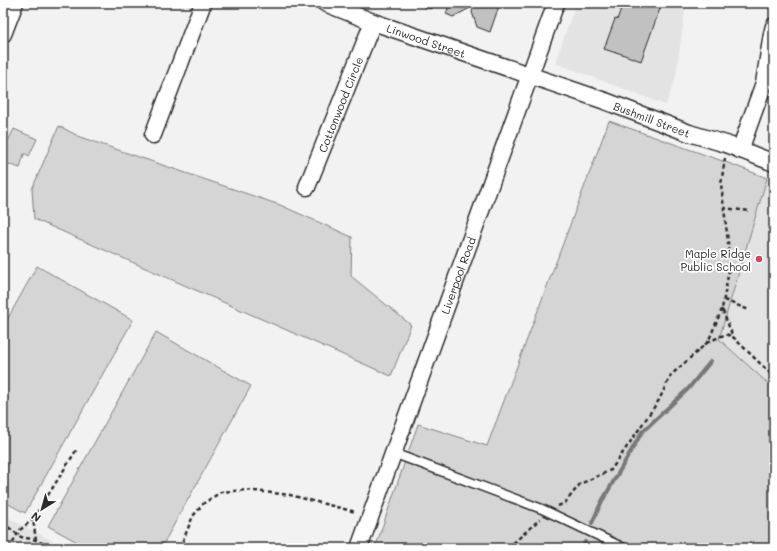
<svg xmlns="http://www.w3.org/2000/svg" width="777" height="551" font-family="Mali,sans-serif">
<rect width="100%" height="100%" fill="#f2f2f2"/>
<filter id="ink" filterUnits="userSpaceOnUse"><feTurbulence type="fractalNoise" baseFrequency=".025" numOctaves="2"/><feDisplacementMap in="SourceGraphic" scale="8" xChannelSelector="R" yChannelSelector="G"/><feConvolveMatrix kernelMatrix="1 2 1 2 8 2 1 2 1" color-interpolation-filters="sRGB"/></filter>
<g filter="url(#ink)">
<path fill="#e3e3e3" d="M576,3H686L676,76L666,105L555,63Z
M767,178L774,180V389L719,339Z
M3,515L66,548H3Z"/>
<path fill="#d5d5d5" stroke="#808080" d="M609,121L731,164L767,178L719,339L774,389V548H375L418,424L487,446Z
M59,126L80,137L280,205L352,237L351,276L411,325L391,376L34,219L32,189Z
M14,129L37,139L29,156L26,154H24L20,168L5,163L8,149L3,147L6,140L8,141Z
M37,266L133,320L25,513L3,501V327Z
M156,332L251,386L161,548H88L48,526Z"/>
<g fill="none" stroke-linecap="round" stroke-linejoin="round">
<path stroke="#787878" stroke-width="4" d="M592,523L601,503L642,432L688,389L711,361
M583,548L585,542"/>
</g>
<path fill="#c1c1c1" stroke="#2b2b2b" d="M424,3H438L430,9L423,6Z
M450,3H472L470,8L453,17L446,14Z
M475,3H500L490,32L477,27L472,12Z
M623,3H662L641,61L616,52V53L604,49L615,19L617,20Z"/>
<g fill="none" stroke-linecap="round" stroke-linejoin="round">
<g stroke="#2b2b2b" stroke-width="11">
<path id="service" d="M393,453L542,509L624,548"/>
</g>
<g stroke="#2b2b2b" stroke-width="19">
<g id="minor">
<path id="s1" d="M325,3L373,22L605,101L689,133L726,144L774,163"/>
<path d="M3,34L15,3"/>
<path d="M153,135L203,3"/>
<path d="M740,150L764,83L772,34L774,26"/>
<path id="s2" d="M307,187L373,22"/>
<path id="s3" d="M359,548L556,3"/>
</g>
</g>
<path stroke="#2b2b2b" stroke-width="2.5" stroke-dasharray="4 3" stroke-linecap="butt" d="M3,118L5,127L3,132
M725,158L721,184L728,242L729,270L722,309L733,337L774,377
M723,208L750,211
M3,277V287
M724,300L749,310
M722,309L708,342L726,334L733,337
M771,373L774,368
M558,506L565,503L580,484L611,470L659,400L671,375L708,342
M33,519L77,449
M3,523L21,537L36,540L51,548
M9,548L20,530L33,519L36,540
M180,548L193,516L204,503L221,492L246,490L290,495L356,512
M508,548L540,519"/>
<use href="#service" stroke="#fff" stroke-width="8"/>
<use href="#minor" stroke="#fff" stroke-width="16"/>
</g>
</g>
<circle fill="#d1495b" stroke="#fff" stroke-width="1.5" cx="759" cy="259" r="4"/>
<g text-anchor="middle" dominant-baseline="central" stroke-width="3.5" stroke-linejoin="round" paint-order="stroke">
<g font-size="11" fill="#2b2b2b" stroke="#fff">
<text stroke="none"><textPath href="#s1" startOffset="108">Linwood Street</textPath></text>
<text stroke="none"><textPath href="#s2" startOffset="89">Cottonwood Circle</textPath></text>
<text stroke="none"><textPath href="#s1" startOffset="347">Bushmill Street</textPath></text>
<text stroke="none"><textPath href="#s3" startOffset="290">Liverpool Road</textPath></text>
</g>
<g font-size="11" fill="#2b2b2b" stroke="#fff" text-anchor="end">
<text x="751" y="253">Maple Ridge<tspan x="751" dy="13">Public School</tspan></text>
</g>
</g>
<rect width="777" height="551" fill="none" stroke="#fff" stroke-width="16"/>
<rect x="8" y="8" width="761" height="535" fill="none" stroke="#2b2b2b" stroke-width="1.5" filter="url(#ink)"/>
<g transform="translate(42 509) rotate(217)" stroke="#ffffff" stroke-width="3" paint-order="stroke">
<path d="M0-3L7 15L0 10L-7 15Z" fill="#2b2b2b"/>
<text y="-6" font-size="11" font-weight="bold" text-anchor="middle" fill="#2b2b2b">N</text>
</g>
</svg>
